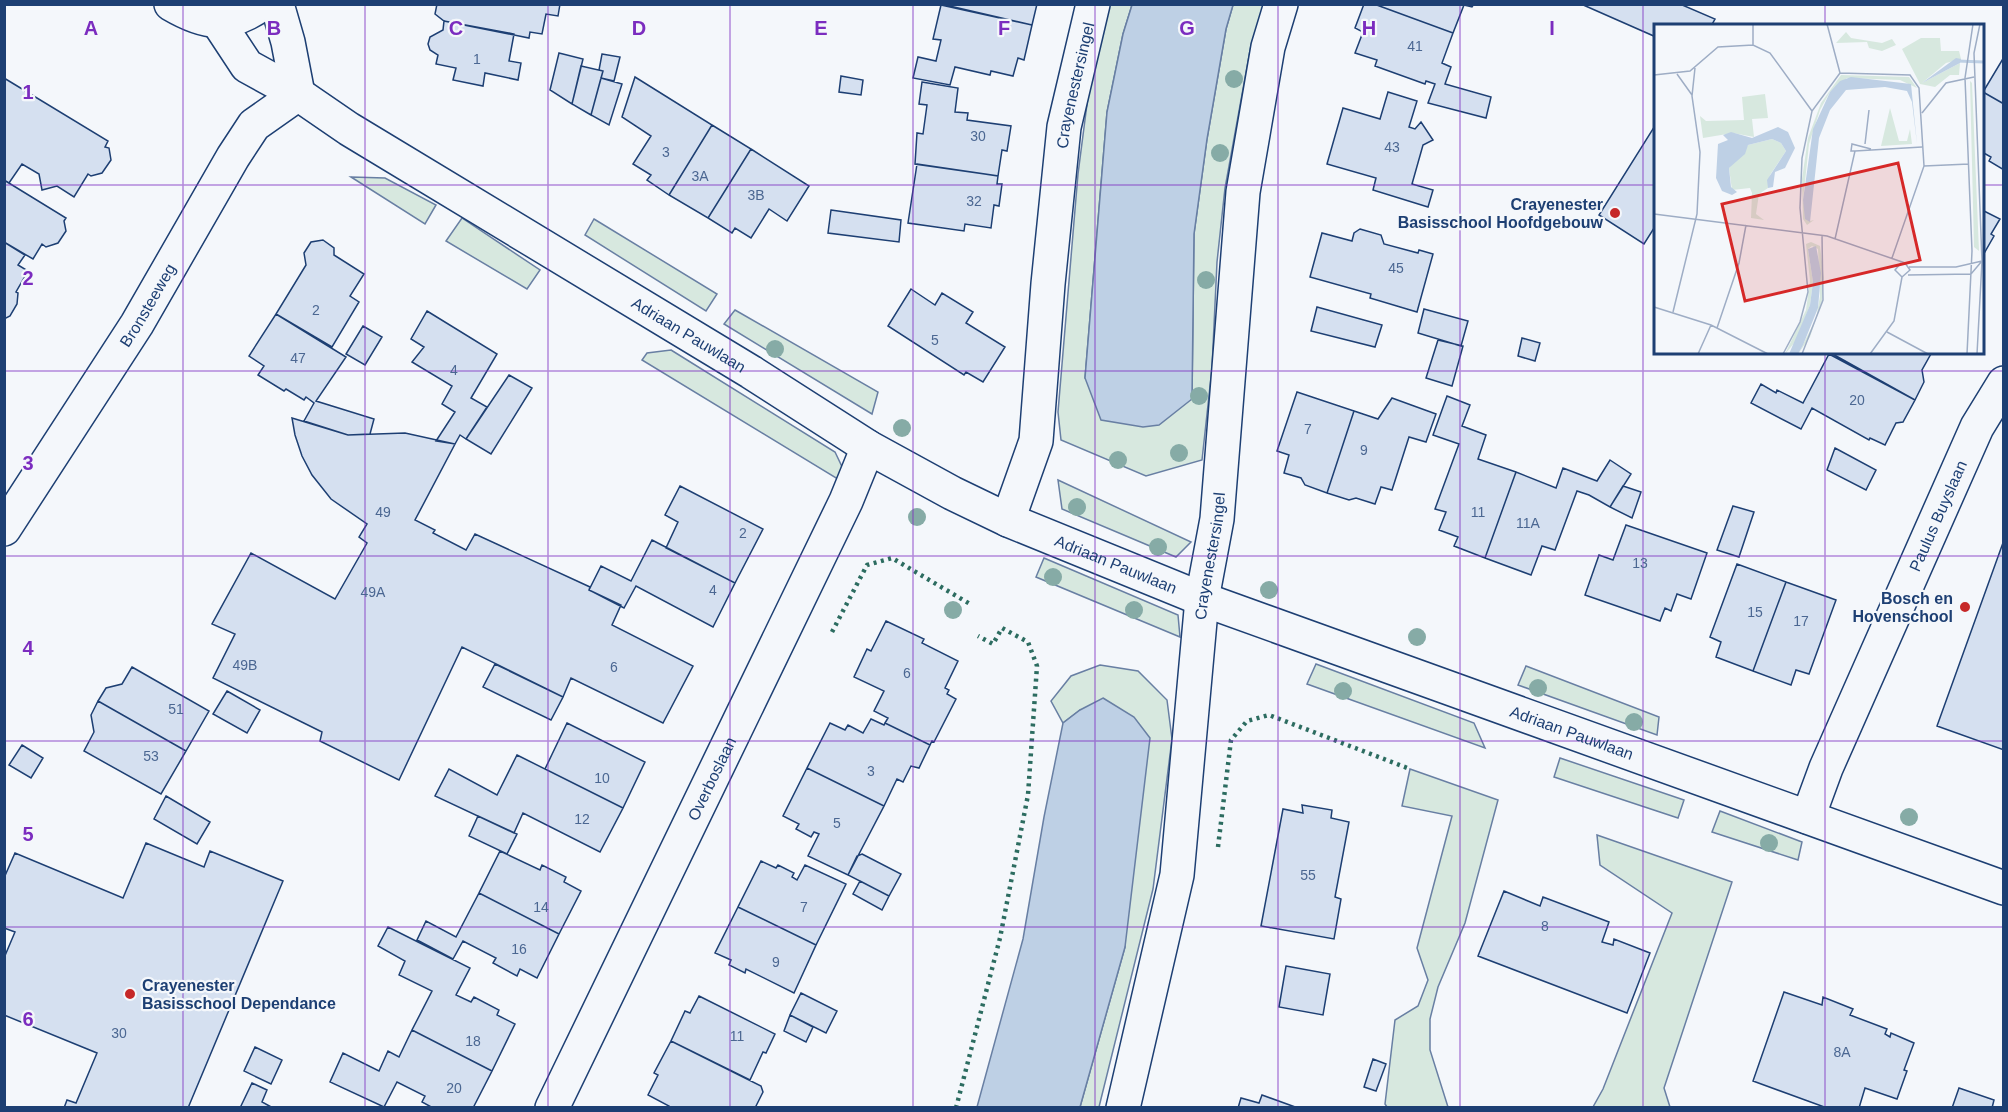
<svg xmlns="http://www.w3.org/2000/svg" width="2008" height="1112" font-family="Helvetica,sans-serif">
<rect width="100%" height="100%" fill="#f4f7fb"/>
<path fill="#d7e8df" stroke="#687fa3" stroke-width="1.5" d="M1109,5H1132L1123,34L1107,112L1085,378L1192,399L1194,234L1207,139L1226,29L1233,5H1265L1251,45L1225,188L1217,262L1212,368L1202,460L1146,476L1061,440L1058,412L1078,174L1094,50Z
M351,177L385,178L436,205L425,224Z
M462,218L540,270L527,289L446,241Z
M594,219L717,294L706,311L585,235Z
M735,310L878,392L872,414L724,324Z
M671,350L835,452L845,473L841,481L642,360L647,353Z
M1058,480L1191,542L1176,557L1062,509Z
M1044,558L1178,615L1180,637L1036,577Z
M1316,664L1474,723L1485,748L1307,684Z
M1100,665L1138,671L1167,700L1172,739L1153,889L1099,1107H1080L1125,947L1080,710L1063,723L1051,701L1071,676Z
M1526,666L1659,717L1657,735L1518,685Z
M1560,758L1684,800L1678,818L1554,777Z
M1410,769L1498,800L1465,923L1438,987L1430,1019V1050L1448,1107H1387L1385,1104L1395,1020L1418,1006L1428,980L1417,948L1452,816L1402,806Z
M1720,811L1802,842L1798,860L1712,832Z
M1597,835L1732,882L1664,1088L1670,1107H1593L1603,1089L1672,913L1600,865Z"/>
<path fill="#bed0e5" stroke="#687fa3" stroke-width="1.5" d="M1132,5H1233L1226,29L1207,139L1194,234L1192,399L1159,425L1143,427L1101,420L1085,378L1107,112L1123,34Z
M1103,698L1134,717L1150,738L1125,947L1080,1107H977L1023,939L1044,817L1063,723L1080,710Z"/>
<path fill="#d5e0f0" stroke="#1d3f73" stroke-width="1.5" d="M437,4H560L558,16L546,14L542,34L530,32L529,38L444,21L435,14Z
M941,4H1037L1032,25Z
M1364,4H1374L1453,33L1442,63L1451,67L1445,84L1491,97L1486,118L1428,103L1435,84L1426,81L1425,84L1375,66L1377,60L1355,53L1363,32L1355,28Z
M1374,4H1474L1472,7L1464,5L1453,33Z
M1581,4H1680L1715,19L1711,26H1656V37Z
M941,5L1032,25L1024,60L1018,58L1013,76L991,71L990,75L955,67L950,85L913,78L918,57L936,61L941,40L933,39Z
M444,21L514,34L509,61L521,63L518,80L485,73L483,86L453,80L456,68L436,64L438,55L430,50L428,44L430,37L443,30Z
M559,53L583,59L572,104L550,90Z
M602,54L620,57L614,81L601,78L603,71L599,70Z
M2004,57V104L1983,92Z
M581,66L603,71L591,115L572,104Z
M841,76L863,80L861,95L839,92Z
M635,77L712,125L669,195L647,180L651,175L633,164L651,136L622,117Z
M4,78L108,141L105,147L109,148L111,160L102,173L91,176L88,174L74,197L57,186L42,190L39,174L22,164L9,183L4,180Z
M601,78L622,84L609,125L591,115Z
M922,82L958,88L955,112L968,113L967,120L1011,126L1007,151L1002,150L998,176L915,164L917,133L923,134L927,105L919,104Z
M1388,92L1417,101L1409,127L1415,129L1421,122L1433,140L1423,145L1412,184L1433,190L1428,207L1373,190L1376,178L1327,164L1343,108L1380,119Z
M1983,92L2004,104V170L1989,161L1991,157L1982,152Z
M1656,124V225L1644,244L1599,215Z
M712,125L751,149L708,218L669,195Z
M751,149L809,186L787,221L769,209L751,238L735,228L732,233L708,218Z
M917,164L998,176L997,184H1002L999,206L994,205L991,228L965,224L964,231L908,223Z
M4,180L66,218L64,221L66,231L58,243L46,247L42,244L33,259L4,242Z
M831,210L901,220L899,242L828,233Z
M1982,210L2000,219L1991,234L1994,236L1982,257Z
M1360,229L1381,235L1384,244L1418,253L1419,250L1433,254L1417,312L1370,298L1371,294L1310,277L1322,233L1352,241L1354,233Z
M323,240L334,248V255L364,274L350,296L359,302L332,347L276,314L306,265L304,253L311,242Z
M4,242L25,255L18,265L28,271L16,292L18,293L17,304L10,316L4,319Z
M911,289L935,305L942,293L973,312L966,323L1005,347L983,382L966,372L964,375L888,326Z
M1317,307L1382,325L1375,347L1311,331Z
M1424,309L1468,321L1461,346L1418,333Z
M427,311L497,354L471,398L487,407L466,439L460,435L455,444L436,441L455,412L442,404L452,386L412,362L424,347L411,339Z
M276,314L346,357L316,401L374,419L370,434L348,435L304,421L314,403L306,397L304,400L286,389L284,391L258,375L264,366L249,356Z
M363,326L382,337L365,365L346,354Z
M1522,338L1540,343L1535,361L1518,356Z
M1438,340L1463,346L1452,386L1426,378Z
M1829,352H1932L1922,370L1924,382L1915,400Z
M1829,354L1915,400L1903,422L1896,423L1885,445L1870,438L1869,440L1812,408L1801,429L1751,403L1761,384L1776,393L1777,390L1803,403Z
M509,375L532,388L491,454L466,439Z
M1297,392L1354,411L1327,493L1305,485L1301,478L1284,473L1289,455L1277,451Z
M1447,396L1470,405L1462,426L1486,435L1478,459L1516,472L1485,558L1454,546L1458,537L1439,530L1446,512L1435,509L1459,444L1433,435Z
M1392,398L1436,414L1426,442L1409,437L1392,490L1381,487L1375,504L1356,498L1349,500L1327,493L1354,411L1378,419Z
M292,418L348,435L405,433L455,444L415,520L435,530L433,533L466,550L475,534L590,587L589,590L621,605L612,625L693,666L663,723L571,678L563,697L462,647L399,780L320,741L322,732L213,678L235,634L212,624L251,553L335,599L367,543L359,537L367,524L331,499L312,475L302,456L295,435Z
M1835,448L1876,470L1866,490L1827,470Z
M1610,460L1631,474L1610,507L1589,495L1577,491L1555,550L1542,546L1531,575L1485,558L1516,472L1556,488L1563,468L1597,481Z
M680,486L763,529L735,583L666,548L678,522L665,515Z
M1623,486L1641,492L1632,518L1610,507Z
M1733,506L1754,512L1739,557L1717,550Z
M1626,525L1707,553L1691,599L1677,594L1671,611L1665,608L1660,621L1585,595L1599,555L1613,560Z
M652,540L735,583L713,627L636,586L624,608L589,590L601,566L631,581Z
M2004,540V750L1937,726Z
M1737,564L1786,582L1753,671L1716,657L1721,642L1710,637Z
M1786,582L1836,600L1809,674L1796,670L1791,685L1753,671Z
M886,621L924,639L922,643L958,661L945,688L949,690L947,694L956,699L934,742L932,741L930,745L885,723L888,718L874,711L884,691L854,677L867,649L871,651Z
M495,664L563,697L551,720L483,687Z
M132,667L209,711L186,751L98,701L106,688L122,684Z
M227,691L260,710L247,733L213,714Z
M98,701L186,751L161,794L84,751L94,732L91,715Z
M871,719L884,725L885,723L930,745L919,768L911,766L903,782L897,779L884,806L807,768L830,723L845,730L848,725L863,733Z
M567,723L645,762L623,808L545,769Z
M22,745L43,758L31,778L9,765Z
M517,755L623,808L600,852L523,813L514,833L435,796L449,769L497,795Z
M807,768L884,806L848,875L808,856L819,834L814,832L811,837L796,829L799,824L783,816Z
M166,796L210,822L197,844L154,819Z
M1302,805L1332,810L1331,818L1349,822L1335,897L1341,899L1334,939L1261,926L1283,809L1303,813Z
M478,816L517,834L507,854L469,836Z
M146,843L204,867L210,851L283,881L188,1108H64L67,1100L76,1103L97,1053L4,1015V958L15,932L4,928V878L15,853L123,898Z
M500,851L540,870L542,865L566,877L564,882L581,891L559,934L479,893Z
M862,854L901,874L889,896L848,875L857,856Z
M761,861L776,868L778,865L794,873L792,877L797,880L805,865L846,884L816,945L738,907Z
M860,881L889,896L882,910L853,894Z
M1504,891L1540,906L1543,897L1609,922L1602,942L1613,945L1614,939L1650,953L1627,1013L1478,956Z
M479,893L559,934L537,978L520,969L517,976L493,963L496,958L463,941L453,959L417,940L426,921L456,937Z
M738,907L816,945L794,993L746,969L745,973L729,965L731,960L715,953Z
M388,927L470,968L456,995L471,1002L474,997L499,1010L497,1015L515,1024L492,1071L412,1030L432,991L399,975L405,961L378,946Z
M1286,966L1330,974L1323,1015L1279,1007Z
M1784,992L1822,1005L1823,997L1853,1009L1850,1015L1887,1029L1885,1034L1890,1037L1891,1033L1914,1043L1904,1070L1907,1071L1897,1099L1865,1088L1859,1108H1827L1753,1081Z
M801,993L837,1011L826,1033L790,1015Z
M699,996L775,1034L766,1053L763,1052L750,1080L671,1041L685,1011L690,1013Z
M790,1015L813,1027L806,1042L784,1031Z
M412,1030L492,1071L473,1108H433L422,1102L425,1096L397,1082L384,1107L330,1082L343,1053L379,1071L388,1051L399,1057Z
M671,1041L761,1086L763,1092L755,1108H668L669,1106L648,1095L658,1075L654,1073Z
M255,1047L282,1060L271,1084L244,1071Z
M1373,1059L1386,1064L1376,1091L1364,1087Z
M252,1083L267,1090L262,1102L273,1108H240Z
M1959,1088L1994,1100L1992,1108H1952Z
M1262,1095L1298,1108H1238L1241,1098L1259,1103Z"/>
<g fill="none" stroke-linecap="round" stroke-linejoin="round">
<g stroke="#1d3f73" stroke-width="36">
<g id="minor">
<path d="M171,4C205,24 229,28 262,4"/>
<path d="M277,4L288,42L298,94"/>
<path id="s1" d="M218,22L247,66L298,94L349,129L751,372L868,447L952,493L1008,520L1202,599L2004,888"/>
<path id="s2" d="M1008,520L1036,441L1048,284L1064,127L1093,4"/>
<path id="s3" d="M4,529L137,324L233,157L254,125L298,94"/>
<path id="s4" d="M1808,817L1826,768L1977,427L2004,383"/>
<path id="s5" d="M552,1108L846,501L868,447"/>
<path id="s6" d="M1123,1108L1177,875L1202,599L1217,519L1243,192L1268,47L1281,4"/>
</g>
</g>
<use href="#minor" stroke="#f4f7fb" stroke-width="33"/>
<path stroke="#2c6c60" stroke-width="4.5" stroke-dasharray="3 4.5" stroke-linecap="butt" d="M832,632L867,565L892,558L970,604
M1218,847L1231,740L1247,721L1269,715L1410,769
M956,1108L1000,938L1028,795L1037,666L1028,642L1002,628L993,644L978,636"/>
</g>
<g fill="#86aba6">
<circle cx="1234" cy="79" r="9"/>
<circle cx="1220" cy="153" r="9"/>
<circle cx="1206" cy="280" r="9"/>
<circle cx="775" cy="349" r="9"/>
<circle cx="1199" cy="396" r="9"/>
<circle cx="902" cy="428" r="9"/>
<circle cx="1179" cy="453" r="9"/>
<circle cx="1118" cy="460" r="9"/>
<circle cx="1077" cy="507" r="9"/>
<circle cx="917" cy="517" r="9"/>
<circle cx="1158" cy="547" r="9"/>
<circle cx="1053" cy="577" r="9"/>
<circle cx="1269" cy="590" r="9"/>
<circle cx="953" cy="610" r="9"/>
<circle cx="1134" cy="610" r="9"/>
<circle cx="1417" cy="637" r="9"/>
<circle cx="1538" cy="688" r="9"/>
<circle cx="1343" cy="691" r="9"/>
<circle cx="1634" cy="722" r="9"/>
<circle cx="1909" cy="817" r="9"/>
<circle cx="1769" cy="843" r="9"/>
</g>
<path fill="none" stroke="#7b2cbf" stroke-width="1.5" stroke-opacity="0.55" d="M183,4V1108M365,4V1108M548,4V1108M730,4V1108M913,4V1108M1095,4V1108M1278,4V1108M1460,4V1108M1643,4V1108M1825,4V26M4,185H1656M1982,185H2004M1825,352V1108M4,371H2004M4,556H2004M4,741H2004M4,927H2004"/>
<g fill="#c62828" stroke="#f4f7fb" stroke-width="2">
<circle cx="1615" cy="213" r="6"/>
<circle cx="1965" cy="607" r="6"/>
<circle cx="130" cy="994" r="6"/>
</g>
<g text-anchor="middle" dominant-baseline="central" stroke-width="4.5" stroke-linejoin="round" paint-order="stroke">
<g font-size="14" fill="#4b6792">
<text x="1415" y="46">41</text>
<text x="477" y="59">1</text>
<text x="978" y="136">30</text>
<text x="1392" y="147">43</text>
<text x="666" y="152">3</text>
<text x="700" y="176">3A</text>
<text x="756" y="195">3B</text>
<text x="974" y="201">32</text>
<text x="1396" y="268">45</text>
<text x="316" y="310">2</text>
<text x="935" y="340">5</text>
<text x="298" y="358">47</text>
<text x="454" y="370">4</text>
<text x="1857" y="400">20</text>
<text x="1308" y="429">7</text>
<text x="1364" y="450">9</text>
<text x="383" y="512">49</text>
<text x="1478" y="512">11</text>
<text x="1528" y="523">11A</text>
<text x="743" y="533">2</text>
<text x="1640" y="563">13</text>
<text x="713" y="590">4</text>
<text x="373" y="592">49A</text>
<text x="1755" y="612">15</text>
<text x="1801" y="621">17</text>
<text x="245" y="665">49B</text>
<text x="614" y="667">6</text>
<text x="907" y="673">6</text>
<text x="176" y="709">51</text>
<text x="151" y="756">53</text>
<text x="871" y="771">3</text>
<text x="602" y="778">10</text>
<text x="582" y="819">12</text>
<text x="837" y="823">5</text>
<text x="1308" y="875">55</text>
<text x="541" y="907">14</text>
<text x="804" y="907">7</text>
<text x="1545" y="926">8</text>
<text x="519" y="949">16</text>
<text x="776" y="962">9</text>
<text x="119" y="1033">30</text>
<text x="737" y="1036">11</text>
<text x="473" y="1041">18</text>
<text x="1842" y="1052">8A</text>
<text x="454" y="1088">20</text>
</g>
<g font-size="16" fill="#1d3f73" stroke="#f4f7fb">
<text stroke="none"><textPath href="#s2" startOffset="442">Crayenestersingel</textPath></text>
<text stroke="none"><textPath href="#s3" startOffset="266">Bronsteeweg</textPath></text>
<text stroke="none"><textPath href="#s1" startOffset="570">Adriaan Pauwlaan</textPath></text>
<text stroke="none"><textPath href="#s4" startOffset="328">Paulus Buyslaan</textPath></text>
<text stroke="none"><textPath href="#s6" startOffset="560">Crayenestersingel</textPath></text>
<text stroke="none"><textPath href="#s1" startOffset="1056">Adriaan Pauwlaan</textPath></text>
<text stroke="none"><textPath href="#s1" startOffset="1542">Adriaan Pauwlaan</textPath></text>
<text stroke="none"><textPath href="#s5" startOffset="366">Overboslaan</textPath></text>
</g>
<g font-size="16" font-weight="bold" fill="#1d3f73" stroke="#f4f7fb" text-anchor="end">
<text x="1603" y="204">Crayenester<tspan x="1603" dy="18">Basisschool Hoofdgebouw</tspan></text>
<text x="1953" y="598">Bosch en<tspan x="1953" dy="18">Hovenschool</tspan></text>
<text x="142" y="985" text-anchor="start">Crayenester<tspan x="142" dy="18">Basisschool Dependance</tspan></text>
</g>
</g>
<g transform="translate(1654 24)">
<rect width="330" height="330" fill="#f4f7fb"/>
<path d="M192,8L197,14L228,19L238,15L242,21L228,27L215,24L213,18L182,19ZM267,14H286L287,27H305L307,35L292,39L268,59L306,39L305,51H296L281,63L266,60L248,25ZM187,51L255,53L263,64L246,56L193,54L176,68L166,86L155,120L149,176L156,197L160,196L153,201L149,195L148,155L154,114L167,79ZM316,57L318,59L325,227L320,223ZM111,70L114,94L98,95L100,113L79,109L49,114L46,92L52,97L90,96L88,73ZM236,84L245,117H253L256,105L258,120L227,122ZM118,115L127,119L132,127L116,151L114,164L105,170L102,190L110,196L97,194L98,169L96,164L78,166L75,144L94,121ZM157,218L166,222L170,254L168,277L156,313L144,330L162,295L166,272L164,225L158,222L154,225L159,258L156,281L142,317L131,330L152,286L156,257L152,220Z" fill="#d7e8df"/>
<path d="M302,34L307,35L306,39L268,59ZM197,53L257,60L263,120L258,78L253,67L231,63L192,66L176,86L165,114L156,198L151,195L149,176L159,105L176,68L186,57ZM124,103L134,108L141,124L131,144L121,148L119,163L114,164L113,156L132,127L127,119L118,115L94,121L91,130L75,144L77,163L83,168L78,171L68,167L62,154L64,120L74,116L69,111L77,108L98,114ZM162,222L167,249L164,284L149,321L144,330H135L156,281L159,258L154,225Z" fill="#bed0e5"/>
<path fill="none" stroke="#bed0e5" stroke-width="3" d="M303,37L330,38"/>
<path fill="none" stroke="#9eadc5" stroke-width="1.5" d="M173,0L186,49M99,21V0M186,49L256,51L265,64L270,142L238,234M23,50L38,71M0,51L36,47L64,23L99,21L116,29L158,87M268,89L292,59L320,53M211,120L215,86M201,127L268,123M270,142L315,140M0,190L173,212L251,239L256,246L248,253M181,215L201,127H197L198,120L217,125M247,239L241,246L248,253M255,243H302L328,237M254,251L317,250L328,237M0,283L57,301L114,330M19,288L43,190L46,128L38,72L41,44M63,304L85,239L92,201M233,308L274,330M44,330L57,301M129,330L146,298L154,268L146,184L148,134L158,87L186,49M148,330L169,276L168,211M216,330L240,297L248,253M313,330L318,227L311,54L319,0M323,330L328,237L320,29L326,0"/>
<path fill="#d62828" fill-opacity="0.15" stroke="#d62828" stroke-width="3" d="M244,139L266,236L91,277L68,180Z"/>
<rect width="330" height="330" fill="none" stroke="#1d3f73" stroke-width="3"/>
</g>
<g font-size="20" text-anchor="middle" font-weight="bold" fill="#7b2cbf" stroke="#f4f7fb" stroke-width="4.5" stroke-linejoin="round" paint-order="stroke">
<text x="91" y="35">A</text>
<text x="274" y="35">B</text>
<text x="456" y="35">C</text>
<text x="639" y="35">D</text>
<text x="821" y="35">E</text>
<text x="1004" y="35">F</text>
<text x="1187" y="35">G</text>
<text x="1369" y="35">H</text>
<text x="1552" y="35">I</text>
<text x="28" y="99">1</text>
<text x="28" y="285">2</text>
<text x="28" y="470">3</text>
<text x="28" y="655">4</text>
<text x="28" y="841">5</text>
<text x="28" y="1026">6</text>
</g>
<rect width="2008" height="1112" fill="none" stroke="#1d3f73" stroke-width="12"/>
</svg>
